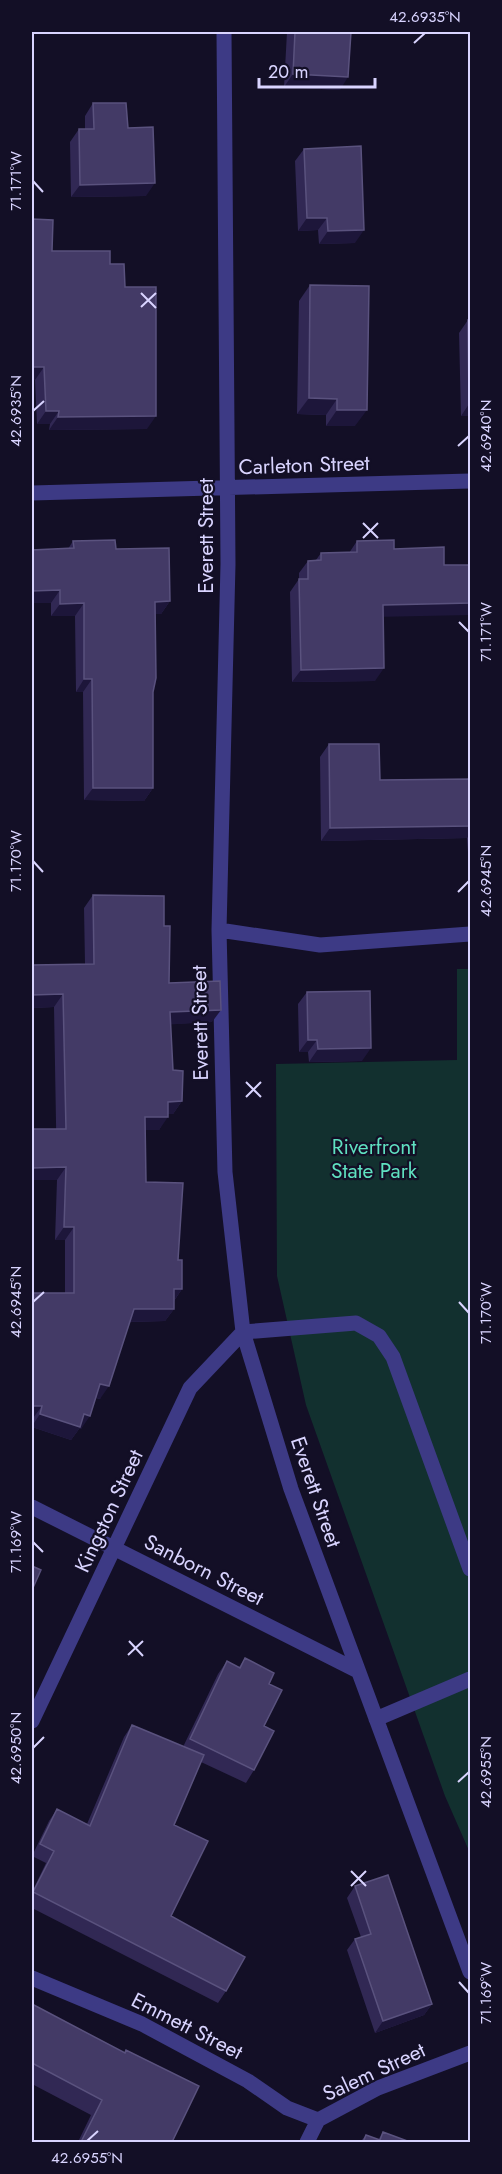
<svg xmlns="http://www.w3.org/2000/svg" width="502" height="2174" font-family="Jost,sans-serif">
<rect width="100%" height="100%" fill="#130f26"/>
<path fill="#12302f" d="M457,969H470V1853L445,1796L306,1405L277,1276L276,1064L457,1060Z"/>
<g fill="none" stroke-linecap="round" stroke-linejoin="round">
<path stroke="#3d3a85" stroke-width="15" d="M224,32L228,564L219,930L225,1172L243,1332L291,1489L470,1972
M32,493L470,481
M219,930L320,945L470,934
M32,1507L358,1671
M376,1719L470,1679
M32,1721L190,1388L243,1332L356,1323L379,1336L393,1357L470,1569
M32,1978L142,2024L248,2081L287,2108L318,2120
M307,2142L318,2120L378,2088L470,2053"/>
</g>
<path fill="#312854" d="M287,32H351L340,90L284,87Z
M93,103L128,128L146,196L71,197L70,142L79,129H85V116Z
M304,149L355,243L319,244L318,230L298,231L295,161Z
M32,219L52,251L110,264L125,287L147,429L49,430L50,424H37L35,380H32Z
M310,285L355,426H326V415L297,414L299,301Z
M468,320L471,416H461L459,333Z
M73,541L116,549L170,601L161,614H155L153,692V788L144,801L84,800L83,692H76L75,616H51V603H32V550L68,549Z
M357,541L383,617L375,681L292,682L290,592L299,579V573L308,561L316,560L321,553H349Z
M329,744L380,780L467,779L471,775V895L467,838L321,841L320,757Z
M93,895L164,926L169,983L212,1022L170,1024L173,1070L182,1101L173,1114H168L159,1130H145L146,1182L178,1260L182,1289L174,1301V1309L165,1321L130,1322L100,1399L96,1398L81,1429H79L71,1440L32,1427L33,1418H32V1293H65V1240H55L57,1180L54,1007L32,1008L85,964L84,908Z
M307,992L362,1061L309,1062L308,1052H299L298,1004Z
M245,1658L269,1684L264,1726L254,1770L246,1783L201,1762L174,1825L171,1916L226,1991L218,2003L32,1908V1892L46,1863L32,1856L49,1821L57,1809L87,1824L124,1737L132,1725L183,1747L218,1674L227,1661L239,1667Z
M355,1886L432,2004L424,2015L375,2033L347,1950L355,1939L361,1937L347,1898Z
M32,2004L172,2142H78L91,2115L32,2084Z
M383,2132L410,2142H360L366,2135L378,2140Z"/>
<path fill="#1d163a" d="M293,74L348,77L340,90L284,87Z
M155,183L146,196L71,197L80,185Z
M307,218H327L318,230L298,231Z
M364,230L355,243L319,244L328,231Z
M32,367H44L35,380H32Z
M309,398L337,399L326,415L297,414Z
M469,404H471V416H461Z
M337,410H367L355,426H326Z
M46,411H59L50,424H37Z
M156,416L147,429L49,430L58,417Z
M60,590L51,603H32V591Z
M170,601L161,614H146L155,602Z
M84,603L75,616H51L60,604Z
M471,603V615L374,617L383,605Z
M384,668L375,681L292,682L301,670Z
M84,679H92L83,692H76Z
M93,788H153L144,801L84,800Z
M471,826V834L467,838L321,841L330,828Z
M63,994L54,1007L32,1008V995Z
M221,1010L212,1022L161,1025L170,1012Z
M308,1040H317L308,1052H299Z
M371,1048L362,1061L309,1062L318,1049Z
M182,1101L173,1114H159L168,1102Z
M145,1117H168L159,1130H136Z
M66,1167L57,1180H32V1168Z
M64,1227H74L65,1240H55Z
M174,1289H182L173,1302Z
M134,1309H174L165,1321L125,1322Z
M100,1384L109,1386L100,1399L91,1396Z
M32,1406H42L33,1418H32Z
M40,1414H84L90,1416L81,1429H79L71,1440L32,1427V1426Z
M432,2004L424,2015L375,2033L383,2021Z"/>
<path fill="#433a66" stroke="#5a527e" stroke-width="1.5" d="M295,32H351L348,77L293,74Z
M93,103H126L128,128L153,127L155,183L80,185L79,129H94Z
M361,146L364,230L328,231L327,218H307L304,149Z
M32,219L53,220L52,251H110V264H124L125,287H156V416L58,417L59,411H46L44,367H32Z
M310,285L369,286L367,410H337V399L309,398Z
M468,320H471V404H469Z
M115,540L116,549L169,548L170,601L155,602L156,678L153,692V788H93L92,679H84V603L60,604V590L32,591V550L74,548L73,541Z
M394,540V549L444,547V565H471V603L383,605L384,668L301,670L299,579H308V561L321,560V553L357,552V541Z
M329,744H379L380,780L471,779V826L330,828Z
M93,895L164,896V926H170L169,983L220,981L221,1010L170,1012L173,1070L183,1071L182,1101L168,1102V1117H145L146,1182L183,1183L178,1260H182V1289H174V1309H134L109,1386L100,1384L90,1416L84,1414L80,1427L40,1414L42,1406H32V1293H74V1227H64L66,1167L32,1168V1129H66L63,994L32,995V965L94,964Z
M370,991L371,1048L318,1049L317,1040H308L307,992Z
M32,1566L41,1570L32,1590Z
M245,1658L274,1673L269,1684L282,1690L264,1726L274,1731L254,1770L190,1739L227,1661L240,1668Z
M132,1725L204,1755L174,1825L208,1841L171,1916L245,1957L226,1991L33,1892L54,1851L40,1844L57,1809L90,1826Z
M388,1875L432,2004L383,2021L355,1939L371,1934L355,1886Z
M32,2004L125,2053L126,2050L199,2086L172,2142H81L102,2100L32,2063Z
M383,2132L410,2142H363L366,2135L380,2140Z"/>
<path fill="none" stroke="#d9d4ff" stroke-width="2" d="M414,43L425,33M33,181L43,192M141,293L156,308M141,307L156,293M33,411L44,401M458,446L469,436M363,523L378,538M363,538L378,523M459,622L469,632M33,861L43,872M458,892L469,881M246,1082L261,1097M246,1097L261,1082M33,1302L44,1292M459,1302L469,1313M33,1542L43,1552M129,1641L143,1656M128,1655L143,1641M33,1748L44,1737M458,1782L469,1772M351,1871L366,1886M351,1886L366,1871M459,1982L469,1993M87,2141L98,2131"/>
<g text-anchor="middle" dominant-baseline="central" stroke-width="4.5" stroke-linejoin="round" paint-order="stroke">
<g font-size="21" fill="#d9d4ff" stroke="#130f26">
<text transform="translate(304 465) rotate(-2)">Carleton Street</text>
<text transform="translate(206 536) rotate(-90)">Everett Street</text>
<text transform="translate(200 1023) rotate(-91)">Everett Street</text>
<text transform="translate(316 1492) rotate(71)">Everett Street</text>
<text transform="translate(109 1511) rotate(-65)">Kingston Street</text>
<text transform="translate(204 1570) rotate(27)">Sanborn Street</text>
<text transform="translate(187 2026) rotate(27)">Emmett Street</text>
<text transform="translate(374 2072) rotate(-25)">Salem Street</text>
</g>
<g font-size="21" fill="#5fe0c0" stroke="#130f26">
<text x="374" y="1147">Riverfront<tspan x="374" dy="24">State Park</tspan></text>
</g>
</g>
<rect width="502" height="2174" fill="none" stroke="#130f26" stroke-width="66"/>
<path d="M259 78v9h116v-9" fill="none" stroke="#d9d4ff" stroke-width="3"/>
<text x="268" y="78" font-size="18" fill="#d9d4ff" stroke="#130f26" stroke-width="4.5" paint-order="stroke">20 m</text>
<rect x="33" y="33" width="436" height="2108" fill="none" stroke="#d9d4ff" stroke-width="2"/>
<g font-size="15" text-anchor="middle" fill="#d9d4ff">
<text x="425" y="22">42.6935°N</text>
<text transform="translate(16 181) rotate(-90)" y="5">71.171°W</text>
<text transform="translate(16 411) rotate(-90)" y="5">42.6935°N</text>
<text transform="translate(486 436) rotate(-90)" y="5">42.6940°N</text>
<text transform="translate(486 632) rotate(-90)" y="5">71.171°W</text>
<text transform="translate(16 861) rotate(-90)" y="5">71.170°W</text>
<text transform="translate(486 881) rotate(-90)" y="5">42.6945°N</text>
<text transform="translate(16 1302) rotate(-90)" y="5">42.6945°N</text>
<text transform="translate(486 1313) rotate(-90)" y="5">71.170°W</text>
<text transform="translate(16 1542) rotate(-90)" y="5">71.169°W</text>
<text transform="translate(16 1748) rotate(-90)" y="5">42.6950°N</text>
<text transform="translate(486 1772) rotate(-90)" y="5">42.6955°N</text>
<text transform="translate(486 1993) rotate(-90)" y="5">71.169°W</text>
<text x="87" y="2163">42.6955°N</text>
</g>
</svg>
